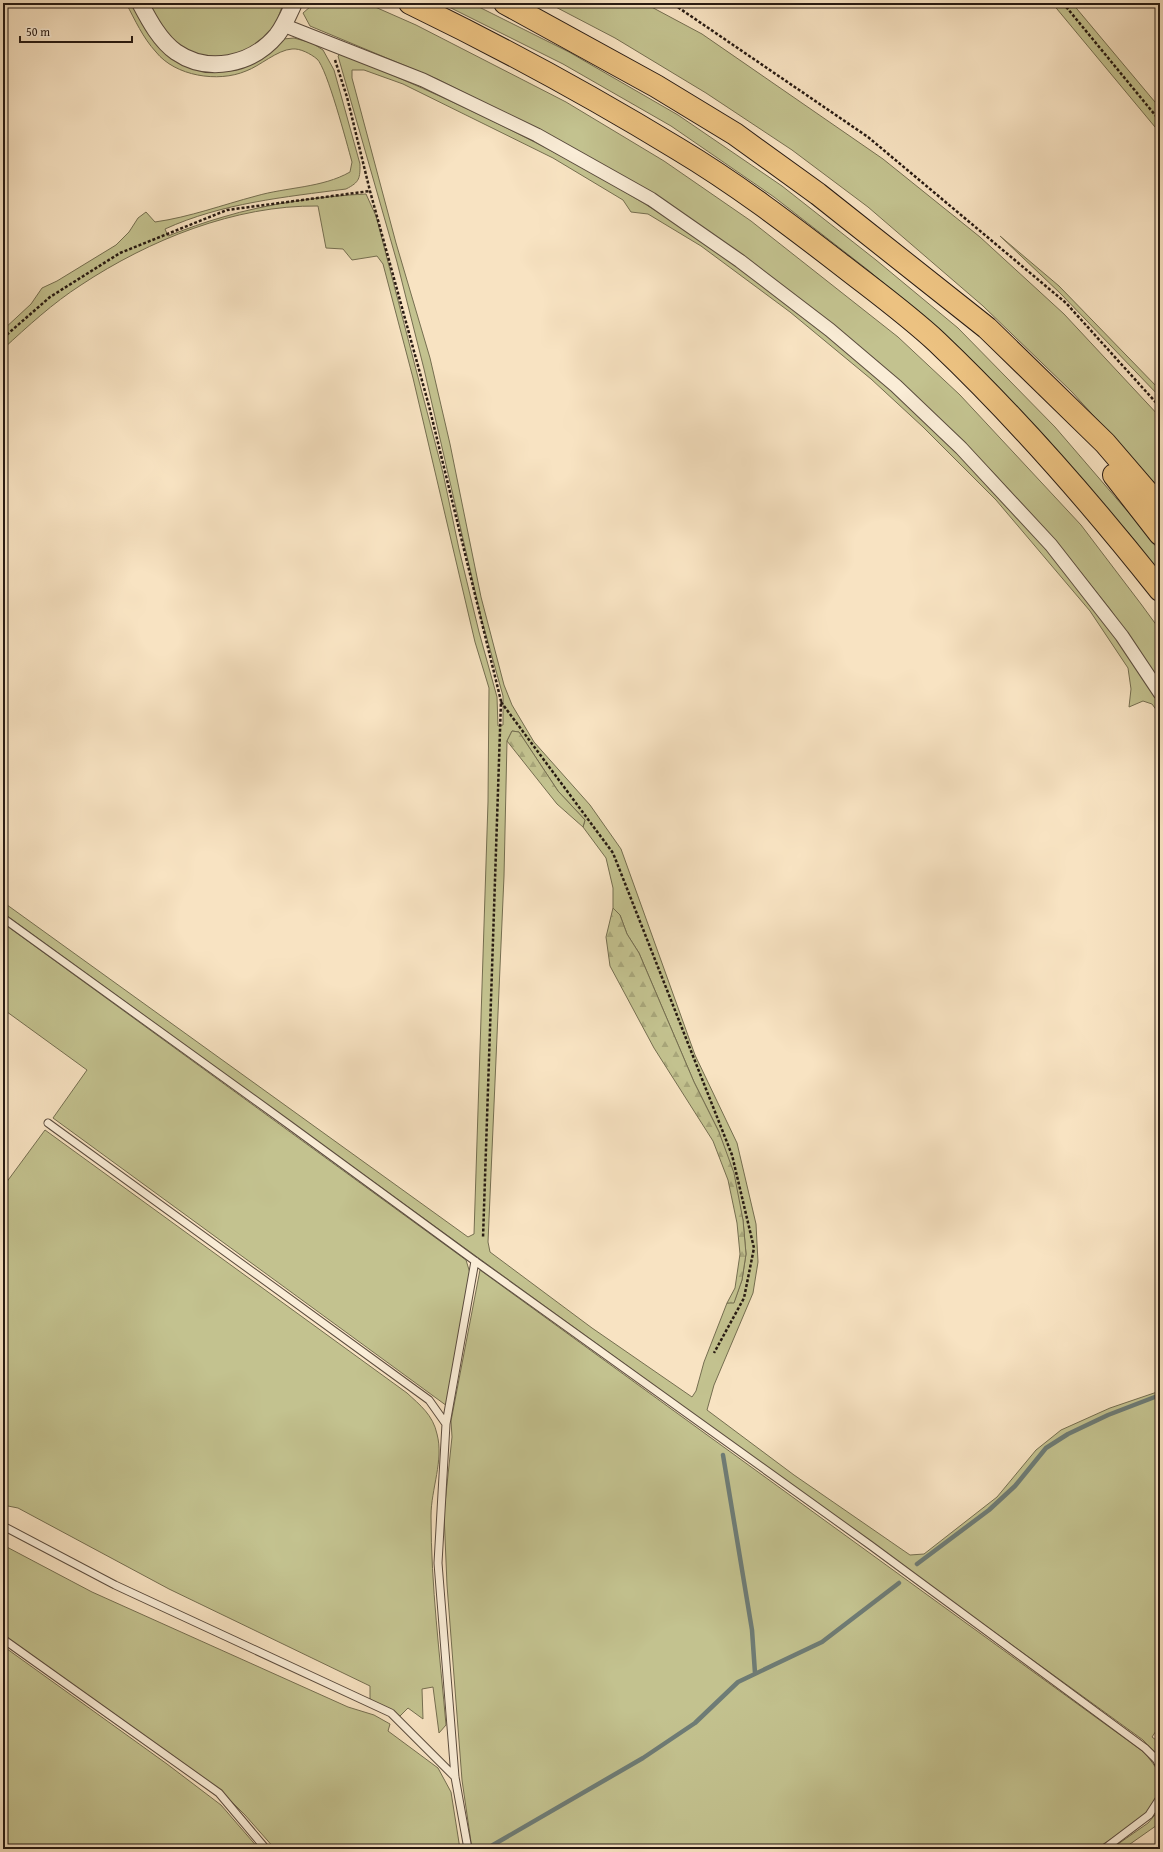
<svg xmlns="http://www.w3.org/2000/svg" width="1163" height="1852" font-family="'Gentium Book Plus',serif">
<defs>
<pattern id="forest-firs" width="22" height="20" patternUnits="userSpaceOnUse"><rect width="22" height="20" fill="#c3c28f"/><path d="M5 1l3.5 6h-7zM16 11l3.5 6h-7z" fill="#a8a67a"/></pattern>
</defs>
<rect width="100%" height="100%" fill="#f8e3c2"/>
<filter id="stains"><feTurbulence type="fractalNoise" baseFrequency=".005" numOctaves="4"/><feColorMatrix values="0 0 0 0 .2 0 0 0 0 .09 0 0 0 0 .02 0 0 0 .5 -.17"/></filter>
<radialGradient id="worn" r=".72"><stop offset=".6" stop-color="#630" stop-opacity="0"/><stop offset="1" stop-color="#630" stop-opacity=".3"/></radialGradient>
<path fill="#c3c28f" stroke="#756e50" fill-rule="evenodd" d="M126,3H133L145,25L215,71L236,70L254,62L283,39L294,38L312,43L323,50L334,70L360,164C360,178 360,182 346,189C285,197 222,203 165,229L168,236C186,229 205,222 223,217C265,204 323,196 366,194L376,216L443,473L459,549L479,632L497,697L498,726L503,725V696L481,617L424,369L397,262L338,56L340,54L345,55C449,98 550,146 645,204C683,227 719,254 755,280C892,381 1020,504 1119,643C1134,663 1146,685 1160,705V715L1152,704L1143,701L1129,707L1131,689L1128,668L1090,611L996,500L923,427L871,379L790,312L701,246L648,214L631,212L623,200L553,158L403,84L364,70H352V78L396,243L430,358L450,444L481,597L504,685L512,705L534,742L590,805L621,849L695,1055L737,1143L756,1224L758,1262L753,1293L714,1385L707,1410L794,1475L910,1555L924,1554L997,1497L1036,1450L1061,1430L1110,1408L1160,1391V1725L1152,1737L1160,1743V1758L1143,1740L3,913V902L468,1237L474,1234L488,802L489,688L475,642L413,378L383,264L377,256L352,260L343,249L326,248L318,206C235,205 149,240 81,285C53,303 28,326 3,349V330L31,304L42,288L57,281L116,245L129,232L138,218L146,212L155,222C190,217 222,205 256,196C287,187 322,188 350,172L352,162C347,144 327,68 317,59C311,54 300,48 292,49C277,50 260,66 246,71C218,83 175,76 156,52C143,38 135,20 126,3ZM512,731L519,732L558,791L585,820L583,827L606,858L613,888V908L620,915L627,934L639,953L694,1082L719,1132L743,1220L746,1254L742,1280L734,1302L727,1303L704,1362L696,1391L692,1397L592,1328L490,1252L488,1242L504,876L507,741Z
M148,3H283V4L275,26L261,41L233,58L194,55L177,44L160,26Z
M350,3H366L416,25L566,102L664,161L751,221L898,337L960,395L1081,525L1141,604L1160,630V681L1110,609L1056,541L990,469L941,420L876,360L814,310L720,239L634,183L523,122L437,79L310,26L303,13L311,6H336Z
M441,3H471L569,52L678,115L782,186L876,260L958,328L1055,427L1141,527L1160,552V574L1131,536L1045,436L949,338L868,270L774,197L671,126L563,64Z
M548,3H644L702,34L883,159L980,237L1064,314L1160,417V489L1072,392L983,306L868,207L792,150L706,93L615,38Z
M1052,3H1072L1160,108V133Z
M1000,236L1059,286L1160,390V397L1061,294Z
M3,923L466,1260L470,1273L447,1406L53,1118L87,1070L3,1009Z
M45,1130L407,1393C420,1405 433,1415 437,1434C444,1460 431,1489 431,1516C431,1586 440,1656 446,1725L439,1733L433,1687L422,1689L423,1719L408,1708L400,1716L370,1699V1686L169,1589L18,1508L3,1505V1187Z
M480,1270L1145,1753C1150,1760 1156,1766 1159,1774C1162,1782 1160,1796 1155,1803C1144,1819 1112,1838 1096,1849H472L462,1780L447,1585L444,1513L452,1437L451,1421Z
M3,1545L92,1592L348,1707L374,1715L390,1724L388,1731L438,1768L451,1792L460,1849H275L245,1815L219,1789L3,1635Z
M3,1646L167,1764L221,1805L259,1849H3Z
M1160,1809V1823L1123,1849H1111L1148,1823Z"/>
<path fill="url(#forest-firs)" stroke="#756e50" d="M512,731L519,732L558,791L585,820L583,827L557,804L507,741Z
M613,908L620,915L627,934L639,953L694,1082L719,1132L734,1173L743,1220L746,1254L742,1280L734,1303H727L735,1288L740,1254L737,1223L728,1180L713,1141L654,1048L610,966L606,937Z"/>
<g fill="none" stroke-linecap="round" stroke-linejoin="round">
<path stroke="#6e7c76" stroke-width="4.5" d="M723,1455L752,1630L755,1673
M917,1564L989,1510L1015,1486L1046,1448L1068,1434L1108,1415L1160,1395
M486,1849L643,1758L695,1723L738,1682L822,1642L899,1583"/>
<g stroke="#5b4c3e" stroke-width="9">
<path id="service" d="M3,918L288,1124L475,1261L870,1545L1145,1748L1156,1759L1160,1766
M48,1123L429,1400L446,1424L438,1563L455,1777L468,1849
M446,1424L475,1261
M3,1526L115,1585L391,1713L455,1777
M3,1639L219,1793L266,1849
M1104,1849L1149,1815L1160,1798"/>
</g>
<g stroke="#5b4c3e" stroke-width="15">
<path id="minor" d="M283,25L423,80L537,135L651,199L740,261L830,330L896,386L961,448L1051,545L1122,636L1160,693"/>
</g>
<g stroke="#5b4c3e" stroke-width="18">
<path id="tertiary" d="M140,3C149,20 160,41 176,52C208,74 252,65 277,35C284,26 289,14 294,3"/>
</g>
<g stroke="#271a12" stroke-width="24">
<path id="motorway" d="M410,3C501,47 591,96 678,149C735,183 790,225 843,266C875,291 908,315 937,342C1018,419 1091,503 1160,590
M505,3L656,86L735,134L818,194L987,328L1105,443L1160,507
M1114,475L1160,534"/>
</g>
<path stroke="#271a12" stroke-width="2.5" stroke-dasharray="3 2" stroke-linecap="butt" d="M669,3L679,8L868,137L1066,303L1160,407
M1063,3L1160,121
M335,60L347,97L370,191L429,406L501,701L483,1238
M3,338L50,297L120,253L227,210L370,191
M501,702L613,853L732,1155L754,1248L744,1298L714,1353"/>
<use href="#service" stroke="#faedd7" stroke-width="7"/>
<use href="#minor" stroke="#faedd7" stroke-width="13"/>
<use href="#tertiary" stroke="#faedd7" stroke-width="16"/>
<use href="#motorway" stroke="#ecc281" stroke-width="22"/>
</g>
<rect width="1163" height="1852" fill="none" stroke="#f8e3c2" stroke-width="16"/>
<rect x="4" y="4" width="1155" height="1844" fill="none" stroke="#271a12" stroke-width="2"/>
<rect x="8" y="8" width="1147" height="1836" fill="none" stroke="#271a12"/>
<path d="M20 36v6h112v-6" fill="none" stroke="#271a12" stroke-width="2"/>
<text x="26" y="36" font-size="12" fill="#271a12" stroke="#faedd7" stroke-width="3" paint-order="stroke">50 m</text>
<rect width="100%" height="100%" filter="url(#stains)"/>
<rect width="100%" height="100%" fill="url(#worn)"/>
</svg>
